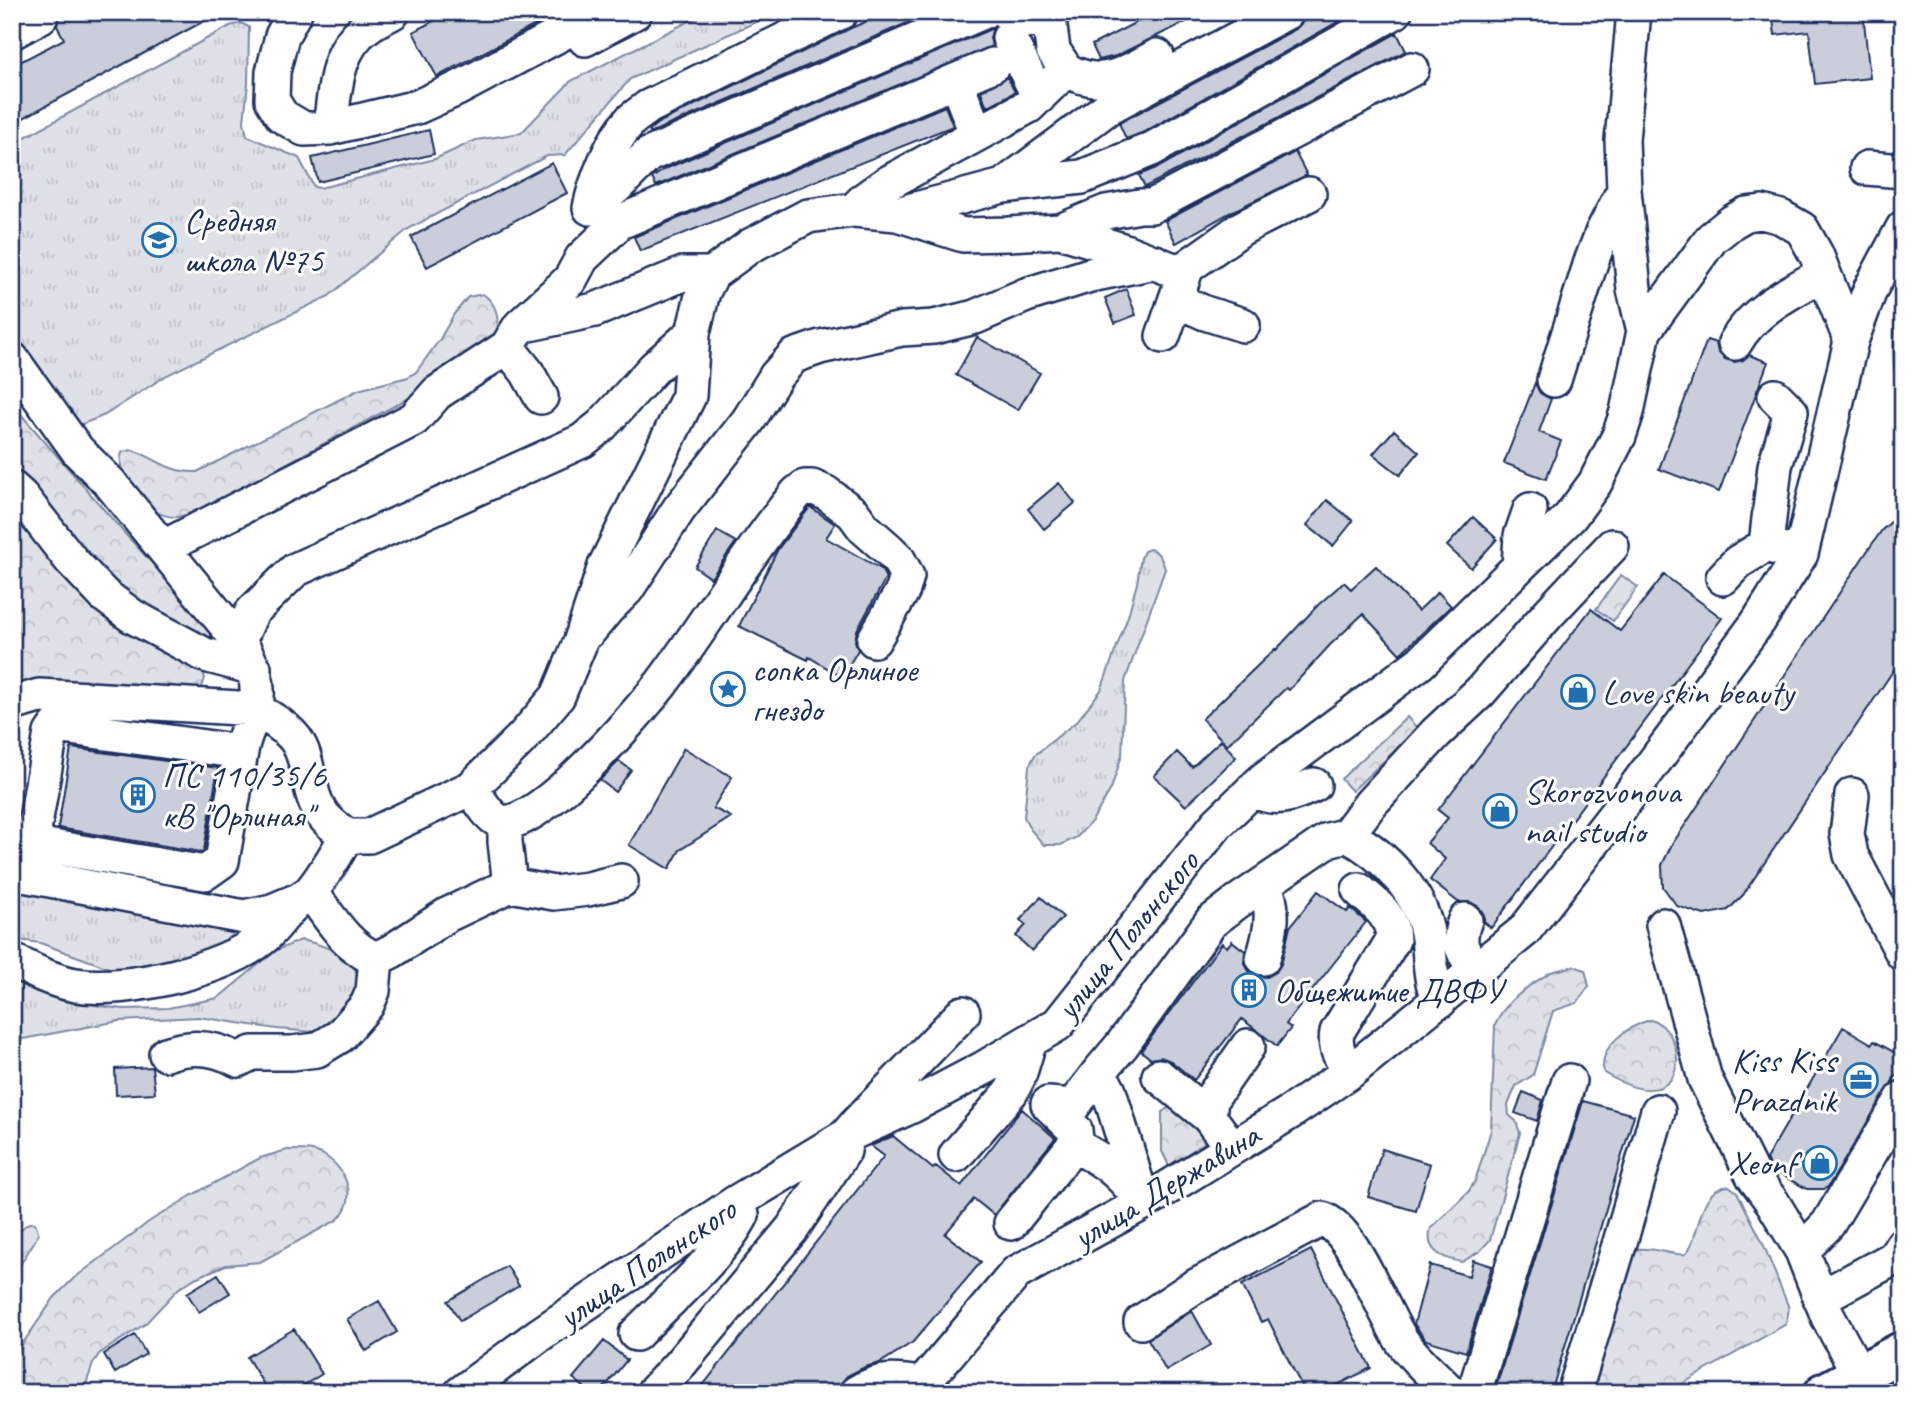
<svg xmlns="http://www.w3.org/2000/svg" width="1915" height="1405" font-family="Caveat,sans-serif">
<defs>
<pattern id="grass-tufts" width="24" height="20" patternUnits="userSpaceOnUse" patternTransform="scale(1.75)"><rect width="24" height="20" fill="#dee1e7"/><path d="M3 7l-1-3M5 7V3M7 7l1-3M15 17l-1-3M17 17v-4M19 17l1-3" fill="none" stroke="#bec1c9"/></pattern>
<pattern id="forest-crowns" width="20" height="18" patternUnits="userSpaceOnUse" patternTransform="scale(1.75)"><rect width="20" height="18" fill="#dee1e7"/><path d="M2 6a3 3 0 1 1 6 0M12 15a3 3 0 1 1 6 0" fill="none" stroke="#bec1c9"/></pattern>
</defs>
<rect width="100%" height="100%" fill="#fff"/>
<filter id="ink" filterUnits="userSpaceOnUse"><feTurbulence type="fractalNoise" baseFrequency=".0143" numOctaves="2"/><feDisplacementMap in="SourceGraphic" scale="14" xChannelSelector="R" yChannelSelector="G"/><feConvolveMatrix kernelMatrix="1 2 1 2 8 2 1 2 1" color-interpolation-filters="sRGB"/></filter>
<g filter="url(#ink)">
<path fill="url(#grass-tufts)" stroke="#7c88a2" stroke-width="2" d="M707,12H778L630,79L565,155L547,156L408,229L329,296L167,375L105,415L80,425L67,423L12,336V144L230,26L241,23L249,27L248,83L244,122L247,136L299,158L314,187L320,188L435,159L476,140L521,133L571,81Z
M1903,294V398C1887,366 1893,327 1903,294Z
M1150,549C1160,552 1162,560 1165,569L1125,681L1122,755L1111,789L1092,821L1077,837L1061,845H1044L1030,829L1024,817L1029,766L1035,755L1077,721L1101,690L1128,616L1137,583L1141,558L1144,551Z
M12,881L247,934L229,951L136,968L112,969L40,943L12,939Z
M301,940C330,946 354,956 363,987L348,1022L314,1032L277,1029L199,1017L119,1021L12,1041V981L20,978L65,998L100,1006L123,1009L168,1008L218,998L275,951Z"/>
<path fill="url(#forest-crowns)" stroke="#7c88a2" stroke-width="2" d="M483,294C497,304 499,317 497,333L413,396L201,509C193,512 183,517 175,517C146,516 114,481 122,452L132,450C157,458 168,473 197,472L358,390L408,377L416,372L440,339L454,314L468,297Z
M12,404L127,536L227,643L231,653L138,610L12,474Z
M12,504L203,672L205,678L201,690L36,681L12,685Z
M1621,575L1638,587L1613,621L1596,609Z
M1407,717L1418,729L1352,791L1341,779Z
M1574,966L1585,970L1589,986L1577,1003L1553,1011L1533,1075L1516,1086L1508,1105L1509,1115L1516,1121L1520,1133L1490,1240L1480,1251L1462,1262C1443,1259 1424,1251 1431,1228L1469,1191L1475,1181L1491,1130L1495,1025L1502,1012L1511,1001L1529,986L1551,972Z
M1650,1020C1690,1028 1693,1127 1604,1073C1597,1046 1629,1026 1650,1020Z
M1172,1105L1207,1141L1169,1166L1162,1151V1112Z
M287,1150C300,1150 314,1149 325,1156C348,1171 358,1200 337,1220L260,1262L226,1265L195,1278L178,1289L145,1324L99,1354L93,1364L83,1393H12V1359L54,1298L73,1279L150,1221L194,1194L260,1158Z
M1729,1186L1737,1192L1762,1241L1789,1308L1786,1324L1666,1393H1588L1632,1255L1637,1249C1655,1247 1671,1256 1686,1254C1702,1234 1696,1189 1729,1186Z
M29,1223H35L39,1234L12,1278C12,1258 9,1235 29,1223Z"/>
<path fill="#caceda" stroke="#1b2f5e" stroke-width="2" d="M59,12H221L12,124V66L64,39L57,26Z
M450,12H560L437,77L413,32Z
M889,12H933L650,133L649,130L658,123L851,28Z
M1156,12H1206L1116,56L1099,60L1092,45Z
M1316,12H1355L1144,132L1126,139L1119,123L1296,29L1305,19Z
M1772,12H1863L1870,78L1815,84L1809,31L1775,35Z
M993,28L990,38L992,46L656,186L652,178L665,169Z
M1397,33L1406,51L1145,187L1139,175L1161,166Z
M1007,77L1015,92L987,107L981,91Z
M945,106L953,126L640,251L634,237Z
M429,130L434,154L318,182L312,158Z
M1295,152L1307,175L1233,211L1176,243L1165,221Z
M552,163L567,193L427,267L411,237Z
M1126,289L1136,315L1115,323L1105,298Z
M977,337L1040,373L1018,410L956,375Z
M1707,340L1716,343L1718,352L1725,359L1735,362L1743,360L1749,355L1768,362L1719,492L1659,469Z
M1535,383L1540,393L1551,399L1539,432L1561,441L1546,479L1504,463Z
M1394,430L1419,452L1400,475L1373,454Z
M1059,483L1075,503L1044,529L1028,509Z
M1327,500L1353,521L1333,546L1307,525Z
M810,507L835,524L826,538L881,569L886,578L857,630L855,641L858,650L842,677L809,657L808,660L739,626L778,549Z
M1903,511V656L1743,895L1728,910L1704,915L1677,906L1663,887L1662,865L1671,846L1868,550L1882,530Z
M1473,517L1497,539L1471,568L1447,546Z
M717,531L736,542L711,578L695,567Z
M1376,566L1418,611L1438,592L1451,606L1400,654L1363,614L1330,645L1289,690L1286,688L1227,745L1202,719L1275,649L1276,650L1318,605L1344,582L1351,589Z
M1664,575L1722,618L1491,928L1484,922V915L1479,907L1470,902H1458L1430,880L1445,859L1427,843L1448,818L1438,810L1591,609L1620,631Z
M1221,740L1236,757L1186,806L1154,776L1177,752L1192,767Z
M71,748L218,768L204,850L201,852L58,828Z
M684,748L732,777L713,808L731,817L680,850L669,869L629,845Z
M619,761L631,770L615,792L600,780Z
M1318,891L1347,912L1350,908L1366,922L1286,1024L1291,1028L1277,1046L1242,1019L1194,1080L1171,1061L1161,1057L1151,1059L1141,1051L1222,943L1227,947L1232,941L1245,951L1244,963L1249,971L1257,976L1267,977L1276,972L1281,964L1290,927Z
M1041,897L1063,917L1032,951L1016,936L1026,925L1020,920Z
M1843,1027L1872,1044L1874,1041L1903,1057V1064L1828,1187L1824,1189H1807L1771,1169L1766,1159Z
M152,1067L155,1093L116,1095L115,1069Z
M1523,1092L1543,1100L1537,1121L1515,1113Z
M1583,1101L1634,1115L1551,1393H1515L1496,1387Z
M1022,1109L1055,1138L994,1215L974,1199L945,1234L981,1262L913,1342L880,1363L865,1367L847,1376L834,1393H697L884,1156L871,1146L893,1136L933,1169L936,1166L961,1186Z
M1382,1149L1430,1164L1416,1211L1368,1197Z
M1311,1250L1371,1368L1322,1393H1305L1268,1319L1261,1322L1242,1285Z
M1473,1260L1492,1266L1466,1352L1426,1340L1414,1324L1430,1265L1469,1276Z
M507,1266L519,1286L460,1321L448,1301Z
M218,1274L230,1293L199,1312L187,1293Z
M379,1301L397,1332L366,1351L347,1319Z
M1192,1311L1211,1345L1166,1371L1148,1339Z
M294,1329L322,1374L291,1393H269L247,1357Z
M135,1335L146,1354L115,1373L104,1354Z
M604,1341L627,1360L600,1393H591L573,1378Z"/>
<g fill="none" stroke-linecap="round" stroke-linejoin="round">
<g stroke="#1b2f5e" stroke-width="38">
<path id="minor" d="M295,12L282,36L273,72L272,100L282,116L304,129L330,128L417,107L457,89L602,12
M1634,12L1622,140L1624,190L1634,289L1644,331
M12,32L41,16
M1009,38L1039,97
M585,39L635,12
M1066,70C1103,90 1123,74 1157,56
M956,81L976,133
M330,128C335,91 335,49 368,26C376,20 385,17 393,12
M1867,168L1903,171
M1003,186L1082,177L1152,149L1395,12
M591,203L616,187L648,155L983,12
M590,208C595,182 612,140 630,121C635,116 642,112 648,107L841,12
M854,210L865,199L886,184L1029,106L1066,70L1053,50L1049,18L1026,21L1006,12
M897,214L963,235L1009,234L1060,231L1106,212L1140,206H1152L1412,69
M1060,231L1122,250L1176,271L1187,267L1242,228L1309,194
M1176,300L1205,313L1243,325
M520,326L570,280L582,258L620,222L993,65
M1163,336L1187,267
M1735,343C1754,309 1791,292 1823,274
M507,347L527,372L541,397
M12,359L78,451L110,483L239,641C252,663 262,683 255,709C251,724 243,736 241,752L222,861L205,873L35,844L33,836L51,733L56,726L241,752
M1554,380L1591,262L1602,233L1624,190
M12,488L21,496L71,560L104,595L132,616L205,655L254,668
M1766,545L1775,466L1791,412L1775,396
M164,547L414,419L437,393L507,347L520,326L595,310L683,274H712
M1519,566L1521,536L1530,510
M1723,578L1738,562L1766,545L1788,551
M589,631L608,608L627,589L679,509L748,421L776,376L794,356L820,347L902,329L934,327L975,317L1026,295L1090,275L1155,262
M239,641L252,612L295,570L582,441L601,426L654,368L693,333
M12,704L39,696L255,709C269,717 290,729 298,743C311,765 307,794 323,815C329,823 339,830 347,836C336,854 325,874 312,890C307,896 298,899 292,906C282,916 274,929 263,938C224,970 126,993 76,985C53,981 33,971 12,960
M471,788L523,737L558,696L580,643L605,566L689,396L693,333L703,292L712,274L750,246L808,216L854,210L897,214L1003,186L1109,107L1287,12
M1253,789C1275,803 1292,795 1314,785
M1852,795L1847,834L1851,855L1903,954
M505,823V842L510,885
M1347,835C1385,855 1422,893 1428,938C1431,959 1429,982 1440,1001
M347,836H369L471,788C479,798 489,820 503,822C539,828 638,713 661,684C708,622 747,553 797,493L805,487H812L826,493L853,513L864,528L888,549L898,559L907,576L903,590L874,640
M12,868L29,876L244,917L272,911L296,901
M311,892C330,917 346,947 376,959
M1465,920C1456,944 1462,952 1478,971
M1663,925L1705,1079L1753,1176L1773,1203L1802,1251L1828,1317L1859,1374
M1263,958C1271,933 1276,908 1264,885
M166,1054C191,1045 215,1047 238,1060L252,1053H292L317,1050L340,1036L367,1005L373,991L376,959L392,951L447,915L510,885L554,893L588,889L621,881
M1351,1071C1341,1059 1334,1049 1337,1032L1393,940C1393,915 1376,905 1359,890
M1159,1076L1209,1117L1224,1137L1234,1147
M1048,1104L1073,1106L1099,1072
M1209,1117L1211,1099L1248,1046
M1074,1145C1101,1159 1118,1170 1137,1195
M956,1155L1011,1092L1019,1076L1029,1043
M1143,1203L1109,1091L1099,1072L1122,1045L1211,922L1237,902L1328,840L1347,835L1371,803L1436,733L1480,692L1549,613L1612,546
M1011,1223L1074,1145L1076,1139L1075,1130L1048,1104
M1802,1251L1828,1224L1903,1098
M1820,1298L1894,1258L1903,1244
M1141,1322L1192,1288L1322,1219C1353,1227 1383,1313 1402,1341C1415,1360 1435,1376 1451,1393
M636,1334C669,1300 721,1256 742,1215L735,1203
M461,1393L539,1335L735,1203L846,1136L912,1106L984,1068L1058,1024L1217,824L1264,779L1420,663L1570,517L1595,483L1619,436L1627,412L1644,331L1712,238L1732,222L1746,214L1762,212L1781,217L1802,229L1816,254L1851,341
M653,1393L679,1365L792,1229L844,1151L846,1136L857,1123L963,1013
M856,1393C880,1378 895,1380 922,1384
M915,1393L1016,1273L1143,1203L1289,1113L1351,1071L1524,931L1617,812L1758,622L1801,554L1851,341L1870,290L1903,228
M1474,1393L1569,1081
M1574,1393L1621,1239L1658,1111"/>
</g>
<g stroke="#1b2f5e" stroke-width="44">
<path id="major" d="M1824,1393L1903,1351"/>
</g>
<use href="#minor" stroke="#fff" stroke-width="33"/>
<use href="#major" stroke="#fff" stroke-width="38"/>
</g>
</g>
<defs>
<g id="school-ring" transform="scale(1.75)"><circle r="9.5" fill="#fff" stroke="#1f6fb2" stroke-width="1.5"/><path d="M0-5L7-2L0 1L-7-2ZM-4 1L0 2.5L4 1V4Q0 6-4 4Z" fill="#1f6fb2"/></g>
<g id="sight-ring" transform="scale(1.75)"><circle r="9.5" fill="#fff" stroke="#1f6fb2" stroke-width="1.5"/><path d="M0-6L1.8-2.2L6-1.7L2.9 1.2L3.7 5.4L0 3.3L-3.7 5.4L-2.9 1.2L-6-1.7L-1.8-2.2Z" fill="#1f6fb2"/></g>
<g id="shop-ring" transform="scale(1.75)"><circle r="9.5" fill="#fff" stroke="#1f6fb2" stroke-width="1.5"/><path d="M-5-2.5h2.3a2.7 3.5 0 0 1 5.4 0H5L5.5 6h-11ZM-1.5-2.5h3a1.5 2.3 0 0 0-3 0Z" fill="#1f6fb2"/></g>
<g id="building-ring" transform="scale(1.75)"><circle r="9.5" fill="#fff" stroke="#1f6fb2" stroke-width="1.5"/><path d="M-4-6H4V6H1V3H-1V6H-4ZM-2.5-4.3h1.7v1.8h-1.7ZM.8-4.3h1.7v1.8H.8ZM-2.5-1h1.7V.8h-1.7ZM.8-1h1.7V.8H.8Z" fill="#1f6fb2"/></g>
<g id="office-ring" transform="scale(1.75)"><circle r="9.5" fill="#fff" stroke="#1f6fb2" stroke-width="1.5"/><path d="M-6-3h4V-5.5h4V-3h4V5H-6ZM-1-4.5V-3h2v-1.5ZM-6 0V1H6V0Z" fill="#1f6fb2"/></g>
</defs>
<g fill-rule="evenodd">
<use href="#school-ring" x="159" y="240"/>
<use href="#sight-ring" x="728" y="689"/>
<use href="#shop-ring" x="1578" y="692"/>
<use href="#building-ring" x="138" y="795"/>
<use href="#shop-ring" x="1500" y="811"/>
<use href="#building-ring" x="1249" y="990"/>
<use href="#office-ring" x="1861" y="1080"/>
<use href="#shop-ring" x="1820" y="1163"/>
</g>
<g text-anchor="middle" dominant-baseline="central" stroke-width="6" stroke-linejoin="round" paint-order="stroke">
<g font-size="35" fill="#1b2f5e" stroke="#fff" text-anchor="start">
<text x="184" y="220">Средняя<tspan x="184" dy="40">школа №75</tspan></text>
<text x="752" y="669">сопка Орлиное<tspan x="752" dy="40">гнездо</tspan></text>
<text x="1602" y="692">Love skin beauty</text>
<text x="162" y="775">ПС 110/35/6<tspan x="162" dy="40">кВ "Орлиная"</tspan></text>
<text x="1524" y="791">Skorozvonova<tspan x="1524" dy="40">nail studio</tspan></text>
<text x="1274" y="990">Общежитие ДВФУ</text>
<text x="1836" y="1060" text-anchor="end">Kiss Kiss<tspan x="1836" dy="40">Prazdnik</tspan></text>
<text x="1796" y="1163" text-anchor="end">Xeonf</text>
</g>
<g font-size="35" fill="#1b2f5e" stroke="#fff">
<text transform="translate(1127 935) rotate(-51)">улица Полонского</text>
<text transform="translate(1166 1186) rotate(-31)">улица Державина</text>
<text transform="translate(647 1263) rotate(-34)">улица Полонского</text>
</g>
</g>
<rect width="1915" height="1405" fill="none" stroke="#fff" stroke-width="42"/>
<rect x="21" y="21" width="1873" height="1363" fill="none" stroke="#1b2f5e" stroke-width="2.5" filter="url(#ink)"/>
</svg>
